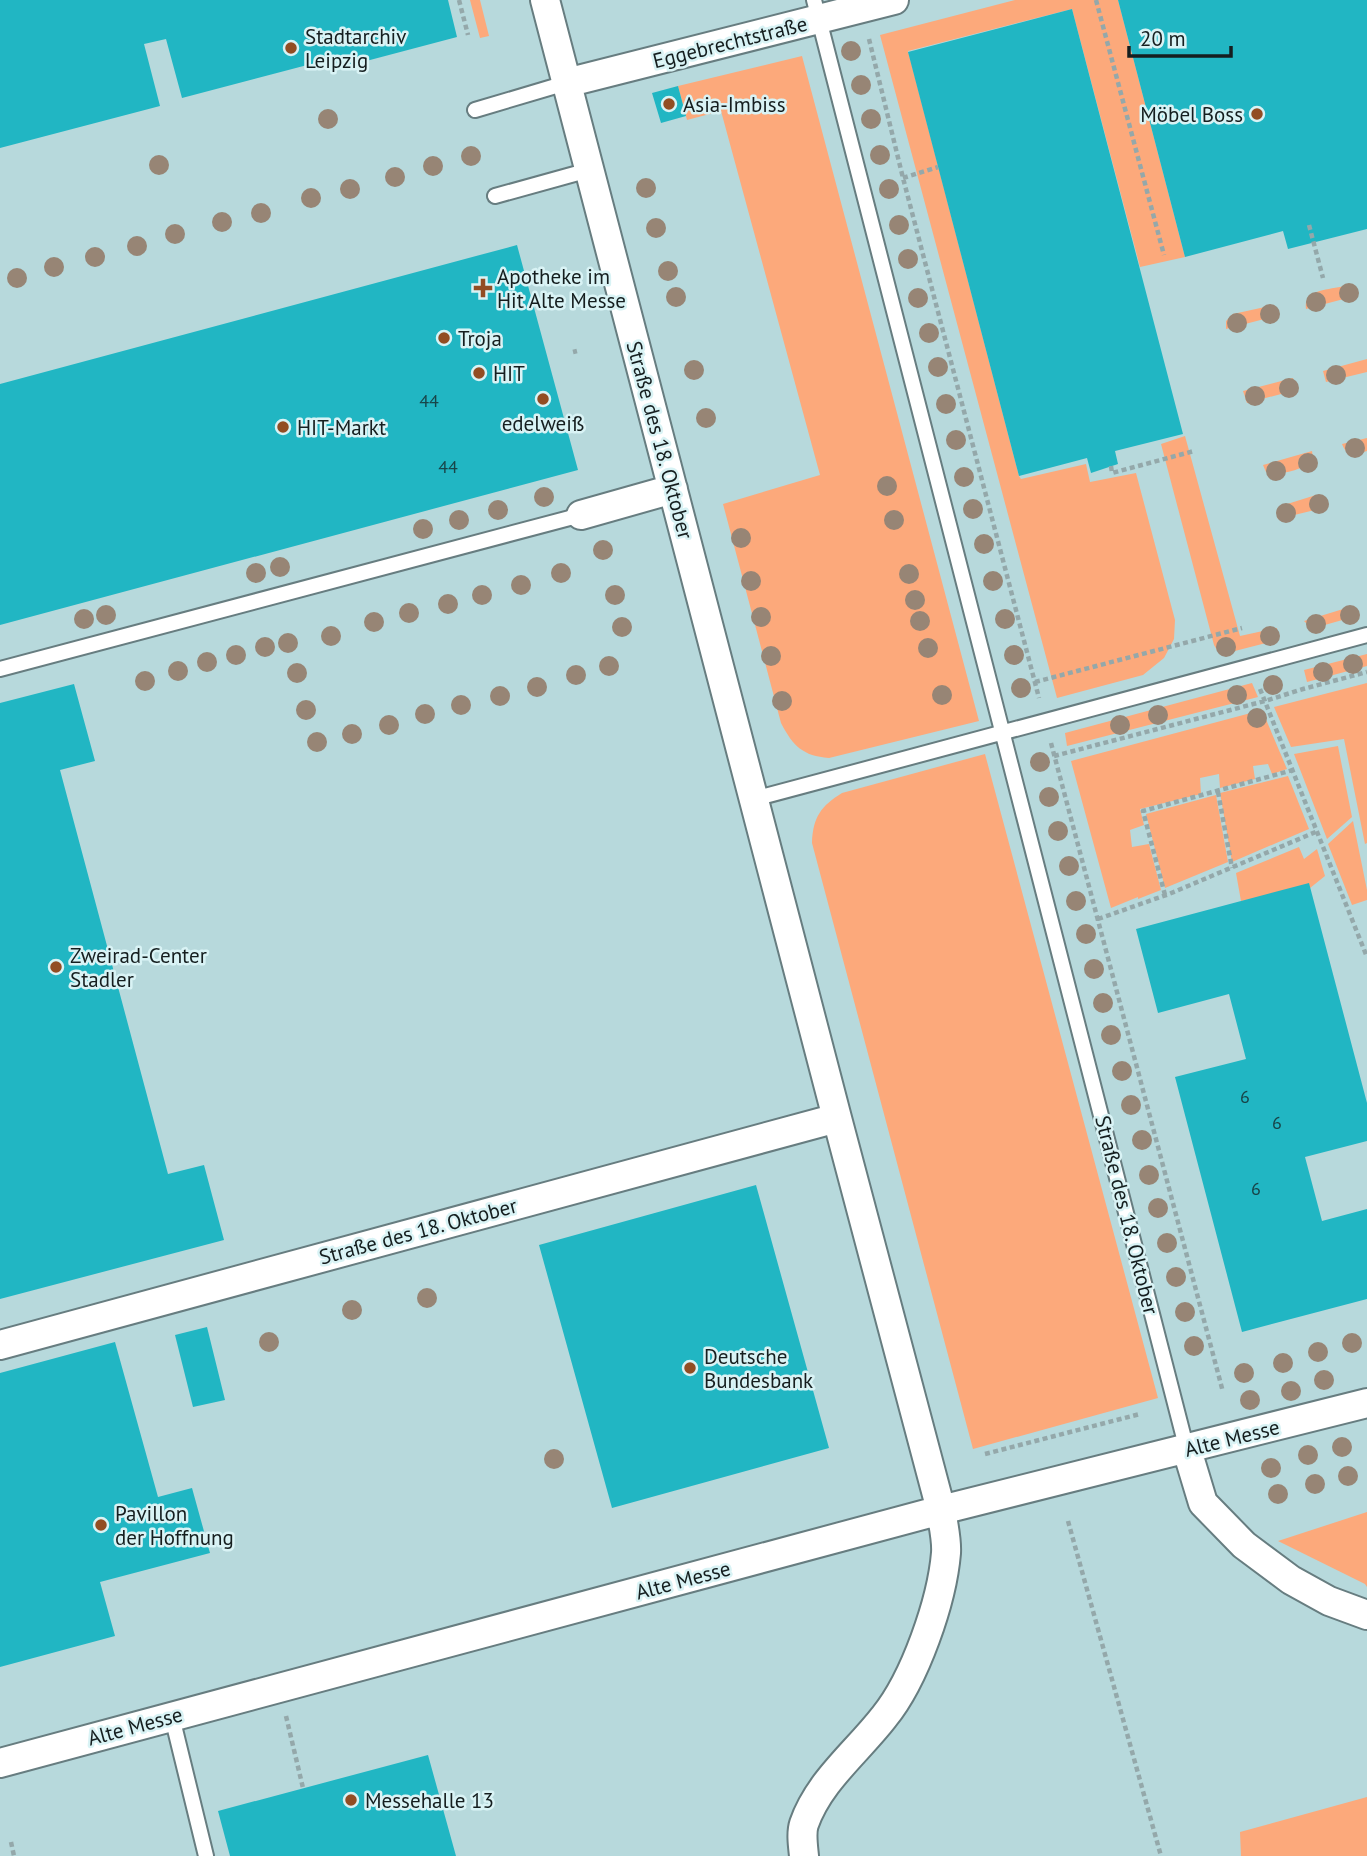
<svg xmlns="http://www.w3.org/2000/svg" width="1367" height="1856" font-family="'PT Sans',sans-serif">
<rect width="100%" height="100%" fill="#cce5e8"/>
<path fill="#b7d9dc" d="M0,0H1367V1856H0Z"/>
<path fill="#fca97b" d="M470,0H480L489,36L480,38Z
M1015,0H1118L1185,257L1140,267L1072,9L908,51L1019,476L1021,479L1086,464L1090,482L1136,473L1175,620L1174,639L1164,658L1143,675L1057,698L880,35Z
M802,56L979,721L829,758C803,756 793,746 781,723L723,504L820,475L721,111L687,120L678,86Z
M1344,286L1352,289L1355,296L1306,309C1303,289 1329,290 1344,286Z
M1265,307L1273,309L1276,316L1226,329V321L1233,314Z
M1367,359V372L1326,382L1323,371Z
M1293,378L1296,390L1247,403L1243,391Z
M1185,436L1240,636L1277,628V634L1270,642L1223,654L1217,650L1214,645L1161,444Z
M1367,438V451C1356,454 1347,458 1342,444Z
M1312,451L1313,459C1306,469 1278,477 1266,472L1263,465Z
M1316,495L1325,500L1327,507L1278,519C1275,513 1279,508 1284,505Z
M1353,606L1354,612L1346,619L1314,628L1310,627L1304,621Z
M1367,654V666L1307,682L1304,670Z
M1252,683L1258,697L1067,746L1065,733Z
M1367,683V843L1365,844L1344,739L1291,747L1274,707Z
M1262,710L1287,769L1272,774L1268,764L1253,766L1255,779L1220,788L1219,774L1200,778L1201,794L1140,809L1144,825L1130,830L1132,847L1149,844L1161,890L1138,899V897L1111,908L1071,761Z
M1338,746L1352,817L1327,839L1294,754Z
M985,754L1158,1398L973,1449L812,843C813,817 821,806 842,793Z
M1288,776L1309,829L1232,862L1220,793Z
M1216,795L1228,862L1165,888L1146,814Z
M1353,821L1367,890V900L1352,905L1328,844Z
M1299,847L1304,859L1317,849L1325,876L1310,888L1241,901L1236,873Z
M1367,1512V1587L1365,1584L1278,1541Z
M1367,1797V1856H1241L1240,1832Z"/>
<path fill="#21b6c3" d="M0,0H448L457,37L336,69L334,58L182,98L166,39L144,44L160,106L0,148Z
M1118,0H1367V229L1288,249L1283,231L1185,257Z
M1072,9L1183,434L1115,451L1118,464L1091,473L1087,458L1019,476L908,52Z
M678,86L686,116L661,123L652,93Z
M517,245L578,470L0,625V384Z
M74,684L95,761L60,770L168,1174L204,1165L224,1240L0,1299V703Z
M1309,883L1367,1103V1141L1305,1157L1322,1221L1367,1209V1299L1242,1332L1175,1077L1246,1059L1229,994L1158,1013L1136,929Z
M756,1185L829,1448L612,1508L539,1245Z
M207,1327L225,1400L193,1407L175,1335Z
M115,1342L158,1497L192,1488L210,1553L100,1582L115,1636L0,1667V1373Z
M428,1755L456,1856H230L218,1811Z"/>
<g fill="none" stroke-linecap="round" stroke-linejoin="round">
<g stroke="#677d80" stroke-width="18">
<path id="service" d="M814,0L1187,1450
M475,110L566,83
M495,196L589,170
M0,669L581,515
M754,799L1367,635
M172,1717L206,1856"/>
</g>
<g stroke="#677d80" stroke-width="32">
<path id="minor" d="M545,0L837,1118L941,1510C943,1524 947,1539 946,1553C942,1601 915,1679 884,1717C857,1752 819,1781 804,1824C801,1833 803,1846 804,1856
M566,83L894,0
M581,515L673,489
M0,1345L837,1118
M1187,1450L1203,1503L1244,1545L1291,1580L1329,1601L1367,1615
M0,1763L941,1510L1367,1403"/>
</g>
<path stroke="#94a8aa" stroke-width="4.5" stroke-dasharray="5 3.5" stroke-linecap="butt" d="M459,0L468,35
M1096,0L1164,255
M869,39L903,178L1039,698
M903,178L938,167
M1309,225L1323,278
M573,352L577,351
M1111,466L1112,473L1194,451
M1035,682L1242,628
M1260,689L1367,957
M1051,743L1223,1392
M1054,756L1265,701L1303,689L1367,672
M1218,792L1232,868
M1165,895L1143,811L1293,770
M1098,919L1169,894L1318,831
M985,1454L1140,1414
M1068,1521L1161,1856
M286,1716L303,1788
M11,1842L14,1856"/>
<use href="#service" stroke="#fff" stroke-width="14"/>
<use href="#minor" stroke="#fff" stroke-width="28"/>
</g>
<g fill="#978575">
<circle cx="851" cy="51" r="10"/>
<circle cx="861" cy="85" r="10"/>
<circle cx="328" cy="119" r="10"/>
<circle cx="871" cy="119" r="10"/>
<circle cx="880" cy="155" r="10"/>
<circle cx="471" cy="156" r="10"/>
<circle cx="159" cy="165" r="10"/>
<circle cx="433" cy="166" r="10"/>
<circle cx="395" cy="177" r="10"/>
<circle cx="646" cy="188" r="10"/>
<circle cx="350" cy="189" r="10"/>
<circle cx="889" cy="189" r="10"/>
<circle cx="311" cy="198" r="10"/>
<circle cx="261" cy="213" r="10"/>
<circle cx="222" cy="222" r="10"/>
<circle cx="899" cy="225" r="10"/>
<circle cx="656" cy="228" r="10"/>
<circle cx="175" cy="234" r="10"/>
<circle cx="137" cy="246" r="10"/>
<circle cx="95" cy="257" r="10"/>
<circle cx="908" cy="259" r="10"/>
<circle cx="54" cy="267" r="10"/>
<circle cx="668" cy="271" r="10"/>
<circle cx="17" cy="278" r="10"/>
<circle cx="1349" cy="293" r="10"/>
<circle cx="676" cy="297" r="10"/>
<circle cx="918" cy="298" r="10"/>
<circle cx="1316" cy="302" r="10"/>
<circle cx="1270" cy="314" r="10"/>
<circle cx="1237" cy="323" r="10"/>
<circle cx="929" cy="333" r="10"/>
<circle cx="938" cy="367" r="10"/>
<circle cx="694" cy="370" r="10"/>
<circle cx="1336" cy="375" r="10"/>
<circle cx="1289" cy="388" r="10"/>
<circle cx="1255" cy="396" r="10"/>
<circle cx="946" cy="404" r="10"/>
<circle cx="706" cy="418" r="10"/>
<circle cx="956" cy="440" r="10"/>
<circle cx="1355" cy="448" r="10"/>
<circle cx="1308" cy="463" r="10"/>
<circle cx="1276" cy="471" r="10"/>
<circle cx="964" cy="477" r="10"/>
<circle cx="887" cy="486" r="10"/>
<circle cx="544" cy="497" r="10"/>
<circle cx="1319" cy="504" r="10"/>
<circle cx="973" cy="509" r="10"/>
<circle cx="498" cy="510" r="10"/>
<circle cx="1286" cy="513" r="10"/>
<circle cx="459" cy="520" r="10"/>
<circle cx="894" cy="520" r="10"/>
<circle cx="423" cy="529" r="10"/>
<circle cx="741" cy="538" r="10"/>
<circle cx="984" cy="544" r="10"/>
<circle cx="603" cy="550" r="10"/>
<circle cx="280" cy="567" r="10"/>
<circle cx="256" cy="573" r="10"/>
<circle cx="561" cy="573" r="10"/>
<circle cx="909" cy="574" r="10"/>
<circle cx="751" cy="581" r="10"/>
<circle cx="993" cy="581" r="10"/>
<circle cx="521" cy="585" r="10"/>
<circle cx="482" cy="595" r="10"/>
<circle cx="615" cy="595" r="10"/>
<circle cx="915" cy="600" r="10"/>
<circle cx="448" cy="604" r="10"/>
<circle cx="409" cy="613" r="10"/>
<circle cx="106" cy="615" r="10"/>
<circle cx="1350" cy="615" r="10"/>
<circle cx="761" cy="617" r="10"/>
<circle cx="84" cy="619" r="10"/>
<circle cx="1005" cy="619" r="10"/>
<circle cx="920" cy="621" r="10"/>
<circle cx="374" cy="622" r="10"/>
<circle cx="1316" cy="624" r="10"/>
<circle cx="622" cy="627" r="10"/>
<circle cx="331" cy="636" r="10"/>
<circle cx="1270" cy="636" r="10"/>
<circle cx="288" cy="643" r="10"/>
<circle cx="265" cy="647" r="10"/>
<circle cx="1226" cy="647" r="10"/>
<circle cx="928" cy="648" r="10"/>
<circle cx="236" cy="655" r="10"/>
<circle cx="1014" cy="655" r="10"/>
<circle cx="771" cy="656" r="10"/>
<circle cx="207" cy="662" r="10"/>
<circle cx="1353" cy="664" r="10"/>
<circle cx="609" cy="666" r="10"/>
<circle cx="178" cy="671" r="10"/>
<circle cx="1323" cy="672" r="10"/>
<circle cx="297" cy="673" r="10"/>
<circle cx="576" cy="675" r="10"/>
<circle cx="145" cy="681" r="10"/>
<circle cx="1273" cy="685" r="10"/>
<circle cx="537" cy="687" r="10"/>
<circle cx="1021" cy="688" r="10"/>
<circle cx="942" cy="695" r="10"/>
<circle cx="1237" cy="695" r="10"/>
<circle cx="500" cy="696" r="10"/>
<circle cx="782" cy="701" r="10"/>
<circle cx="461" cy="705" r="10"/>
<circle cx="306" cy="710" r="10"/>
<circle cx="425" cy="714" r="10"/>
<circle cx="1158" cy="715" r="10"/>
<circle cx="1257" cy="718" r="10"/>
<circle cx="389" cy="725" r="10"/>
<circle cx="1120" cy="725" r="10"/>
<circle cx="352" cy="734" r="10"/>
<circle cx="317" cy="742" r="10"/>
<circle cx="1040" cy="762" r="10"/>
<circle cx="1049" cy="797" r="10"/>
<circle cx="1058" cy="831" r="10"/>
<circle cx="1069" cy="866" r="10"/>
<circle cx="1076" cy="901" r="10"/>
<circle cx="1086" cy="934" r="10"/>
<circle cx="1094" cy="969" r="10"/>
<circle cx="1103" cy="1003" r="10"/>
<circle cx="1111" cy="1035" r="10"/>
<circle cx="1122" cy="1071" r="10"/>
<circle cx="1131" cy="1105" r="10"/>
<circle cx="1142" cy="1140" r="10"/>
<circle cx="1149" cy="1175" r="10"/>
<circle cx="1158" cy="1208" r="10"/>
<circle cx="1167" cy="1243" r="10"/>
<circle cx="1176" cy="1277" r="10"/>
<circle cx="427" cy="1298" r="10"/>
<circle cx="352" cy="1310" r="10"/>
<circle cx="1185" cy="1312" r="10"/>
<circle cx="269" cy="1342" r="10"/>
<circle cx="1352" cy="1343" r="10"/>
<circle cx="1194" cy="1346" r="10"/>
<circle cx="1318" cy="1352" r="10"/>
<circle cx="1283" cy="1363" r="10"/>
<circle cx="1244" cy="1373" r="10"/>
<circle cx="1324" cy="1380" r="10"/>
<circle cx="1291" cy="1391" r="10"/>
<circle cx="1250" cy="1400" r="10"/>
<circle cx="1342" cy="1447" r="10"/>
<circle cx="1308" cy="1455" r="10"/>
<circle cx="554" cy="1459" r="10"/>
<circle cx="1271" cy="1468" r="10"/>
<circle cx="1348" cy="1476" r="10"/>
<circle cx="1315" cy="1484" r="10"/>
<circle cx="1278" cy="1494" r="10"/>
</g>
<g fill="#924d23" stroke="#d9f3f5" stroke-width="2.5">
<circle cx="291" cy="48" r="7"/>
<circle cx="669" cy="104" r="7"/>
<circle cx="1257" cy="114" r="7"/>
<path d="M479.5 277.5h7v7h7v7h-7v7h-7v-7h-7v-7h7z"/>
<circle cx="444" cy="338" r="7"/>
<circle cx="479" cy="373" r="7"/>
<circle cx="543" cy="399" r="7"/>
<circle cx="283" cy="427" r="7"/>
<circle cx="56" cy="967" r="7"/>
<circle cx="690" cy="1368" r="7"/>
<circle cx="101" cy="1525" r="7"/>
<circle cx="351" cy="1800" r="7"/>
</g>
<g text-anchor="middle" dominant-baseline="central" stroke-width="5" stroke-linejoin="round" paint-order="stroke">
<g font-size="18" fill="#184448">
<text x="429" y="400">44</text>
<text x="448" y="466">44</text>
<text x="1245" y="1096">6</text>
<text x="1277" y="1122">6</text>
<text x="1256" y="1188">6</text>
</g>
<g font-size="21" fill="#151e1f" stroke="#d9f3f5" text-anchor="start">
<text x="305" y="36">Stadtarchiv<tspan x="305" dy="24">Leipzig</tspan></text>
<text x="683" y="104">Asia-Imbiss</text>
<text x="1243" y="114" text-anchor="end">Möbel Boss</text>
<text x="497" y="276">Apotheke im<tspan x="497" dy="24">Hit Alte Messe</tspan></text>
<text x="458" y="338">Troja</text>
<text x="493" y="373">HIT</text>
<text x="543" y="423" text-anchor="middle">edelweiß</text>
<text x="297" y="427">HIT-Markt</text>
<text x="70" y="955">Zweirad-Center<tspan x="70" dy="24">Stadler</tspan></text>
<text x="704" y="1356">Deutsche<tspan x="704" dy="24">Bundesbank</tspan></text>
<text x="115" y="1513">Pavillon<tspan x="115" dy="24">der Hoffnung</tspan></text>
<text x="365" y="1800">Messehalle 13</text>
</g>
<g font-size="21" fill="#151e1f" stroke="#d9f3f5">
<text transform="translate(730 42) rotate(-14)">Eggebrechtstraße</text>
<text transform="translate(660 440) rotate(75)">Straße des 18. Oktober</text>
<text transform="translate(1127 1215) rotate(76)">Straße des 18. Oktober</text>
<text transform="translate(418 1231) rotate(-15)">Straße des 18. Oktober</text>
<text transform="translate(1232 1438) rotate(-14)">Alte Messe</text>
<text transform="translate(683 1580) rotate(-15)">Alte Messe</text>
<text transform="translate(135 1726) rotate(-15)">Alte Messe</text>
</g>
</g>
<path d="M1129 46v10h102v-10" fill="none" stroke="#151e1f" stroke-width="3.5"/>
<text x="1140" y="46" font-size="21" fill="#151e1f" stroke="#d9f3f5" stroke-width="5" paint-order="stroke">20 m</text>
</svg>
